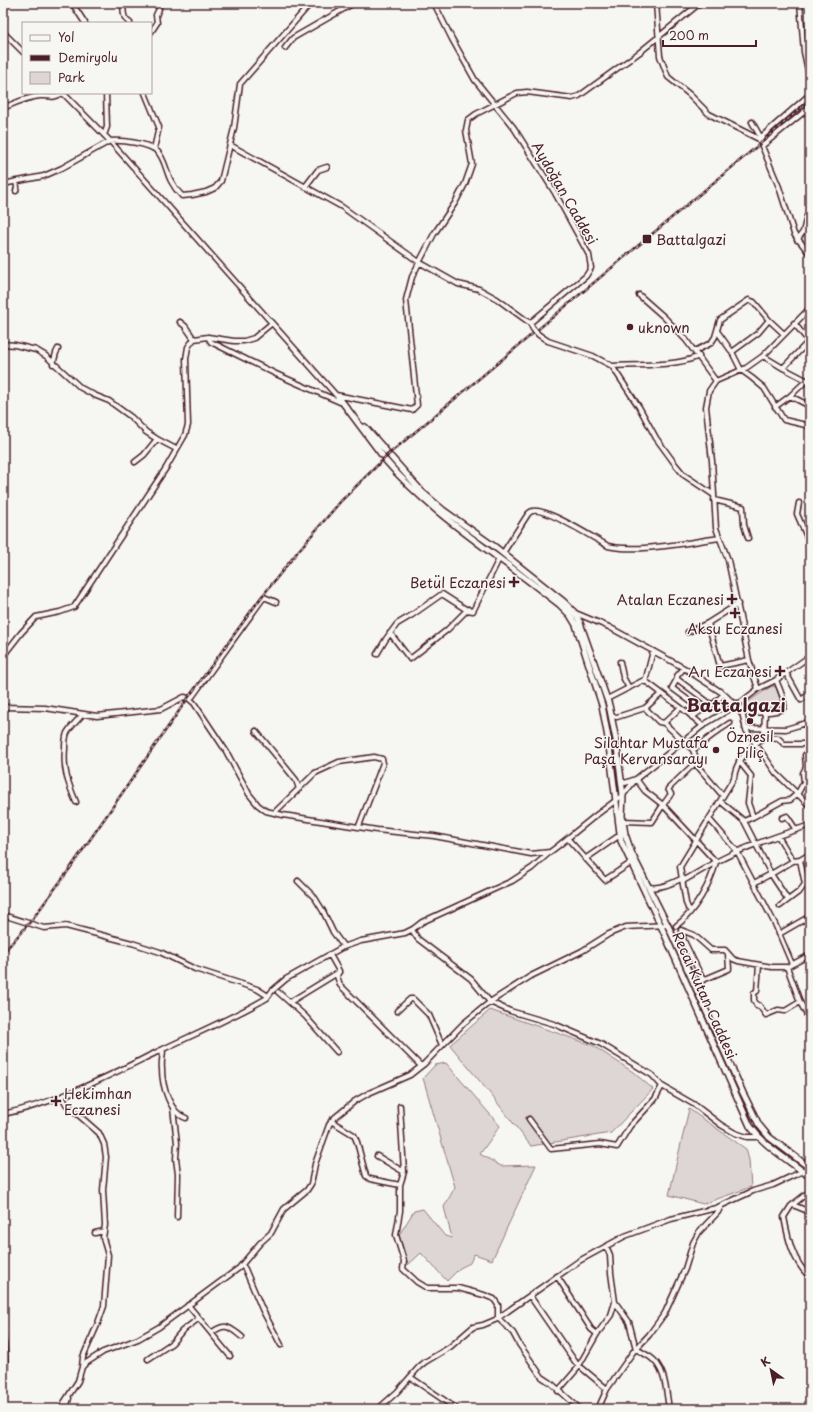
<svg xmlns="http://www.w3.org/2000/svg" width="813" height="1412" font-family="'Playpen Sans',sans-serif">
<rect width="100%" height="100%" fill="#f6f6f2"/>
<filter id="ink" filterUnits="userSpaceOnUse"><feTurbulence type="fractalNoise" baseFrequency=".025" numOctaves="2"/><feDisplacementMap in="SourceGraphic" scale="8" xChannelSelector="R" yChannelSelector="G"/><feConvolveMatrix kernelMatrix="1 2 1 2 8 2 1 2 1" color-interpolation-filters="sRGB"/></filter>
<g filter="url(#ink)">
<path fill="#ddd6d5" stroke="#947a80" d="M772,686L776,687L782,705L780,708L776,709L746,706L745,705L746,703Z
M490,1010L592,1045L633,1072L653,1089L611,1133L531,1146L492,1096L450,1045Z
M446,1063L500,1126L480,1154L501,1166L536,1165L492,1260L474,1254L470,1263L460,1268L447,1281L421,1253L408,1265L399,1235L414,1211L423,1209L445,1236L452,1238L444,1207L455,1187L423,1078L435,1065Z
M689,1109L746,1149L749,1160L751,1187L703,1204L669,1195Z"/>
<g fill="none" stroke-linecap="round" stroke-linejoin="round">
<g stroke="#4a1f2b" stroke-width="7">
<path id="minor" d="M72,3L85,23
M123,3C124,12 122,18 130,23
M434,3L452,39L475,80L514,128L555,193L589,255L591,268L586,276L530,323L533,329
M656,3L660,56L668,77L689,94L709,114L759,139
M800,3L804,52L810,80
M3,32L23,52
M151,32L157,23L156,15L159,9L158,3
M285,48L293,38L354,3
M810,92L808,96L759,139L779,187L794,234L810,254
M63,93L111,142L343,403
M145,93L159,127L154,149
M3,108C15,103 27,97 40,96C50,95 52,100 62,93
M752,122L761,138
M104,135L107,127L106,93
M230,145L342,207L419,262L458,284L479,289L497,299L530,323
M762,146L810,107
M3,184L44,176L62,168L110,141C121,140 150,143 158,152C165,160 166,171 171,181C174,187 177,191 182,196L192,195L206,192L215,188L221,181L234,128L240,84L311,3
M305,187L318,170L327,167
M16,191L17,187L16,181
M797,240L803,232L807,216L810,214
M639,295L664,317L686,340L716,381
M180,322L185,326L194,339
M794,323L810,343
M717,331L732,352L758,333L769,320
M539,335L548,341L593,356L612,366L639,407L656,438L675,464L684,475L714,495
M208,337L211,342L276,374L340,402
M3,344L15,345L36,350L46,356L81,388L94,395L109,401L131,417L146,432L157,439L176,449
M695,351L711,343L715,337L720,320L749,300L754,302L769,320L784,334
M732,352L741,370L752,378L764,388L784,420L810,426
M763,356L783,368L810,382
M53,364L56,353L58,349
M612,366C635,365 680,366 699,356
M783,368L810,340
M336,395L412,410L417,405L406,300L412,277L421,259L434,234L455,203L465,184L472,164L466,130L468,120L476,114L517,93L527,92L572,98L579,96L640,52L700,3
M790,396L810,406
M775,407L790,396L807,380
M135,462L144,455L157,439
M714,500L743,507L744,525L748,538
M799,503L797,514L807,537L810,539
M503,553L528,514C529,513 531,511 533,511C545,507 595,539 608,546C638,553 689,542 720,538
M738,604L708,623L720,666L749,660
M573,612L609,627L684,668L724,694L733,703H740L746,730L776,773L810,806
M688,632L708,623
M390,633L410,659L447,630L468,609
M377,654L386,639L397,624L412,615L442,594L467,610L473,611L499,559
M3,656L21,633L36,617L60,612L74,607L166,468L185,435L188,425L186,359L188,347L194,339L208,337L234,341H244L254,338L272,323
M620,662L623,677L629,688
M786,673L801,700L810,694
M677,679V676L684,668
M645,682L653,651
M758,689L749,660L728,560L716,528L712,461L706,407L709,391L716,381L746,368L763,356L810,308
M188,698L192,697L264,597L276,602
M607,699L644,680L688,713L703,726
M3,707L45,708L97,716L161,709L184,697L188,698L194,703L226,751L249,794L258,805L266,811L283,815L377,830L434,836L531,854L550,852L558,846L595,816L623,795L636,779L705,724L740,703L758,689L776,680L810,656
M645,708L659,722L664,723
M680,708L664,723L693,750L697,761L695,763
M702,710L712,705
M765,712L764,737C750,748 736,759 734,778L709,819L737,851L775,924L792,964
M741,713C749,712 781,714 784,707C786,702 778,685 776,680
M611,716L617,717L645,708L661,694
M692,717L702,710L672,688L677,679L712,705L724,694
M810,721L806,723L810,729
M745,728L786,729L806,723
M256,731L296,780L299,789
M764,737L778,738L784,744H810
M693,750L721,729L730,723
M739,761L751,776L748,803L753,817L782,801L790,800L798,793L804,782L803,773L806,767L805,755L810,751
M621,780L625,783L636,779L645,791L663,805L671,794L668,789L695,763L723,796
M720,801L744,821
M76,802C68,783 63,770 65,749C65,744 65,738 67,733C71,726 78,720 83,714
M274,813L315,773L339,762L374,757L382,759L383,763L359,826
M753,817L744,821L771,874L788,900L800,891L805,884L800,860
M782,818L787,816L796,830
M623,821L652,822L663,805L716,862L683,881
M778,836L793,861L800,860L810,854
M568,839L605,880L631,863
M585,859L620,835
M298,881L315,898L323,911L333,932L344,947
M754,883L771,874L793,861
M649,887C661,889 672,883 683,878
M780,906L788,900
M691,911L688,908L686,903L680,867L709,819
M3,915L44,928L66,926L132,943L160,952L195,969L257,989L268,996
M676,926C694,913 711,883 716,862C746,846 778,836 810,825
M412,930L418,939L471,979L490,1002L510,1011L554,1024L601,1044L652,1075L662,1086L695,1105L721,1125L735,1133L747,1137H758
M779,934L805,919
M330,955L339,971L337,976L340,985L421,1066
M810,955L787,967L800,1002L810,1021
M759,965L757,991L754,993V1000L757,1006L759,1005L766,1015L778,1010L785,1011L800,1002
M703,980L729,969L728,954
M693,984L703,980L684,941L681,930L694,935L711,950H725L733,959L738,961L772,967H787
M278,992L305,1016L337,1052
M290,1002L339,972
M397,1011L410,999H413L429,1015L442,1045
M163,1049C163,1056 161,1062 162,1069C162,1084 169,1113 186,1118
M400,1106L404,1172L400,1185
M173,1108L177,1143L176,1159L178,1174L177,1217
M3,1114C57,1103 106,1077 155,1053C192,1035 231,1019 267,998L272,991L286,979L343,947L361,941L405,933L413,929L422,922L512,881L532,868L550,852
M529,1119L551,1149L600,1144L617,1147L630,1126L655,1099L662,1086
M331,1121L354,1135L357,1142L366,1176L370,1179L400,1185V1211L396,1235L404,1261L403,1269L417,1282L427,1288H458L484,1295L494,1299L498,1305V1318L513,1333L519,1344L542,1377L551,1383L580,1409
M377,1156L404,1172
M810,1191L791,1206L784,1217C788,1239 793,1262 810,1277
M793,1205L810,1212
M95,1233L104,1231
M606,1246L610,1255L611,1273L615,1302L629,1322L636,1349C640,1351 645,1354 650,1357C666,1368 666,1391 669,1409
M242,1265L245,1269L262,1309L281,1345
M557,1276L591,1329L597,1334
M530,1296L576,1363L607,1389
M188,1305L230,1356
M211,1333C226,1322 229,1327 242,1337
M3,1337C7,1360 6,1382 3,1405
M148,1359L172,1343L182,1331L198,1319
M82,1367L86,1363L103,1352L138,1339L159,1327L239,1268L260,1243L271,1233L284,1209L307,1190L311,1184L315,1164L329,1125L333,1119L355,1101L369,1093L410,1075L424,1064L464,1023L490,1002L531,976L582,951L609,934L626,927L668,925
M410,1377L457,1409
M558,1391L577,1369L597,1334L611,1315L615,1302
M60,1409L78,1381L82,1367L83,1357L98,1323L104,1306L108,1255L103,1238L105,1225L103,1190L106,1157L104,1144L99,1133L66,1104L62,1096
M66,1409L69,1398
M378,1409L397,1392L419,1367L425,1362L450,1347L473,1327L483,1325L495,1320L579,1261L625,1236L671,1219L716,1208L753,1191L773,1185L803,1171L810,1165
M598,1409L607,1389L633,1352L649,1335L665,1313L685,1269L693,1243L699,1232L718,1212L721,1206"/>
</g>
<g stroke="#4a1f2b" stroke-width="8">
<path id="major" d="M343,403L382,455
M365,427L386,451
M391,457L422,492L443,510L495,547L564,602L574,612L579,620L609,705L616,740L623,795L622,816L625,834L632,854L670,930L743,1093L759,1125L769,1137L810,1168
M386,461C421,502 465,533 508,565C525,578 542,591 559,604L570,615L576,625L602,705L608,738L621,841L661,926L750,1126C766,1148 789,1160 810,1177"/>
</g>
<use href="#minor" stroke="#f6f6f2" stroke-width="4"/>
<use href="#major" stroke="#f6f6f2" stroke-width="5"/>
<g stroke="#4a1f2b" stroke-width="2.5">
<path id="rail" d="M3,953L31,921L71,867L188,698L260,599L299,550L341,501L390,453L761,143L810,100"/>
</g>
<use href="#rail" stroke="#f6f6f2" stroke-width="1" stroke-dasharray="3" stroke-linecap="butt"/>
<g stroke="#4a1f2b" stroke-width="7" stroke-linecap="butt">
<path id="minor-bridge" d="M533,329L539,335"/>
</g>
<use href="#minor-bridge" stroke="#f6f6f2" stroke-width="4"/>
</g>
</g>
<g fill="#4a1f2b" stroke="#f6f6f2" stroke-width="1.5">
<rect x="642" y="234" width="10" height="10" rx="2"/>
<circle cx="630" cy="327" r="4"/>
<path d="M512 576h4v4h4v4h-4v4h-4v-4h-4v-4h4z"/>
<path d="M730 593h4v4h4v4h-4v4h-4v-4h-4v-4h4z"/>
<path d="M733 607h4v4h4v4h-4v4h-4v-4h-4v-4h4z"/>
<path d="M778 665h4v4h4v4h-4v4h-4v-4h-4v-4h4z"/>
<circle cx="750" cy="721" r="4"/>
<circle cx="716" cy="750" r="4"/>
<path d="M54 1095h4v4h4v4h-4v4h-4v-4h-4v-4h4z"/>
</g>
<g text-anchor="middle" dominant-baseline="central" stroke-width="3" stroke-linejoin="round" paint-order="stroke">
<g font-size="14" fill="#4a1f2b" stroke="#f6f6f2">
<text transform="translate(565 193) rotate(60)">Aydoğan Caddesi</text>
<text transform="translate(705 995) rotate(66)">Recai Kutan Caddesi</text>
</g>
<g font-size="14" fill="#4a1f2b" stroke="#f6f6f2" text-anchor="end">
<text x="656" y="239" text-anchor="start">Battalgazi</text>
<text x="638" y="327" text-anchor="start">uknown</text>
<text x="506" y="582">Betül Eczanesi</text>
<text x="724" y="599">Atalan Eczanesi</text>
<text x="735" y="628" text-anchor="middle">Aksu Eczanesi</text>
<text x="772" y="671">Arı Eczanesi</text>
<text x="750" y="736" text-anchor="middle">Öznesil<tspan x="750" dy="16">Piliç</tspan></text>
<text x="708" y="742">Silahtar Mustafa<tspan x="708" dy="16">Paşa Kervansarayı</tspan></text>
<text x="64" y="1093" text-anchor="start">Hekimhan<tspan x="64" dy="16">Eczanesi</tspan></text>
</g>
<g font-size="18" font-weight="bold" fill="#4a1f2b" stroke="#f6f6f2">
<text x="736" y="704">Battalgazi</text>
</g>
</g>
<rect width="813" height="1412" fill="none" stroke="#f6f6f2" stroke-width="16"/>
<rect x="8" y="8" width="797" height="1396" fill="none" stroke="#4a1f2b" stroke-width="1.5" filter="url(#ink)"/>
<rect x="22" y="22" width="130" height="72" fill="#f6f6f2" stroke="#b1a0a2"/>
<rect x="30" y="35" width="20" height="6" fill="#f6f6f2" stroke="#b1a0a2"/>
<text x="58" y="42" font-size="12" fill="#4a1f2b">Yol</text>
<rect x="30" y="55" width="20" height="6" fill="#4a1f2b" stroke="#b1a0a2"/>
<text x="58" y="62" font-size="12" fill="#4a1f2b">Demiryolu</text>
<rect x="30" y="72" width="20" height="12" fill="#ddd6d5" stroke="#b1a0a2"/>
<text x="58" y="82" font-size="12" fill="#4a1f2b">Park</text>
<g transform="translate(771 1370) rotate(327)" stroke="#f6f6f2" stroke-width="3" paint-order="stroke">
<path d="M0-3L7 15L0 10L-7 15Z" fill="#4a1f2b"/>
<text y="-6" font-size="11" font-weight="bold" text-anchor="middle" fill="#4a1f2b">K</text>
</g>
<path d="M663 40v6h93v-6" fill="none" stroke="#4a1f2b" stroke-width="2"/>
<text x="669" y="40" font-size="12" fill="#4a1f2b" stroke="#f6f6f2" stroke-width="3" paint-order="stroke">200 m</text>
</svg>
